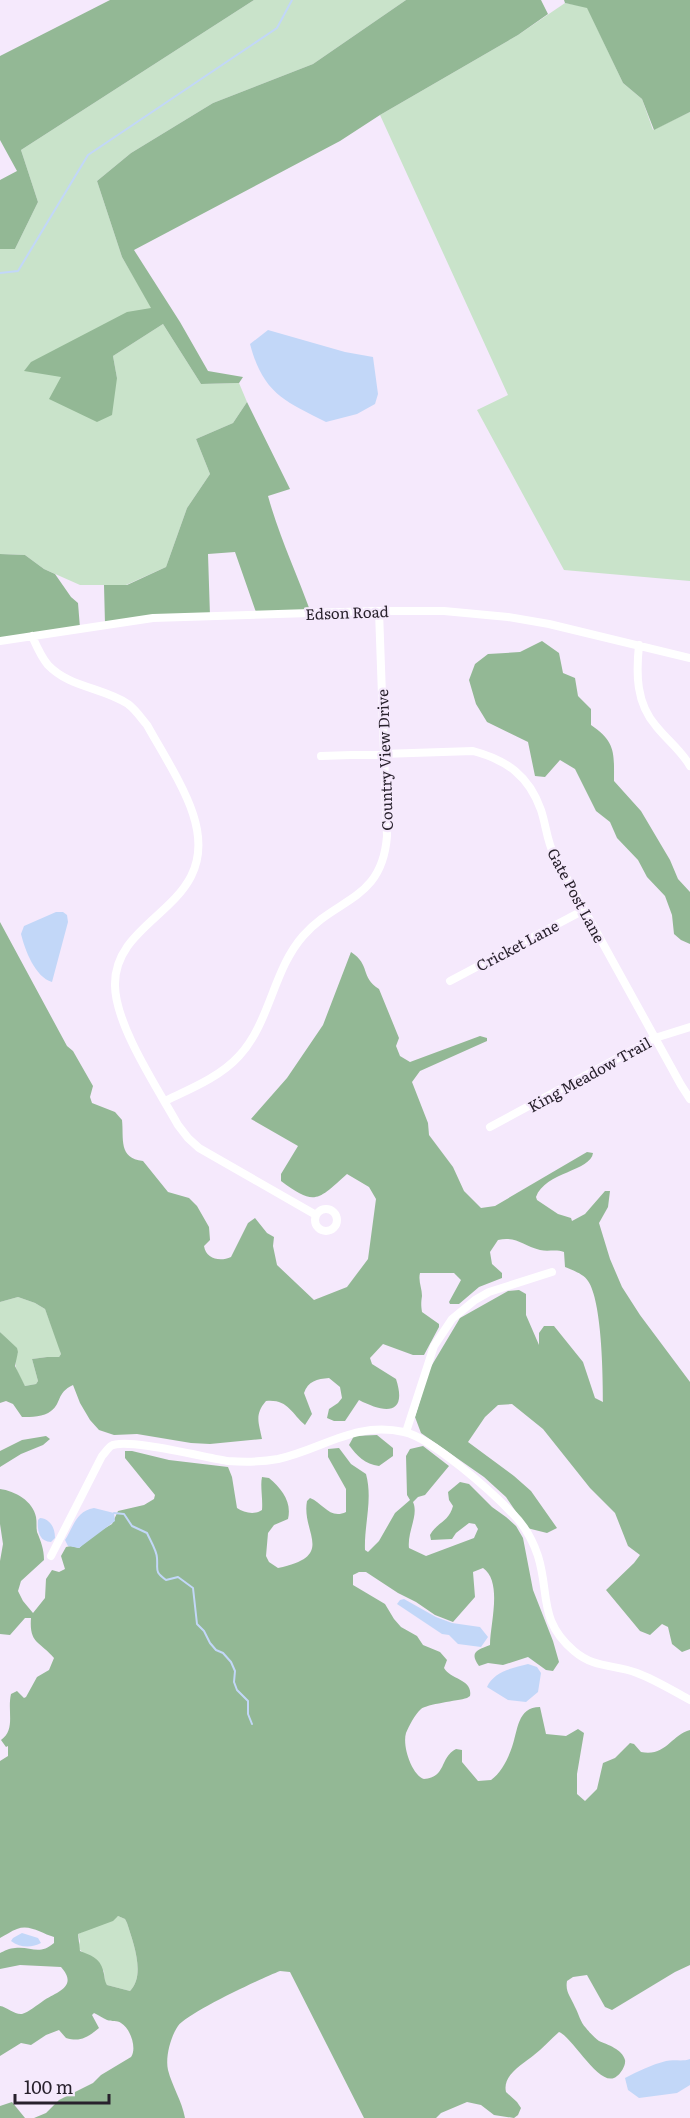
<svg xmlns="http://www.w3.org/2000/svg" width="690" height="2118" font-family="Literata,serif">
<rect width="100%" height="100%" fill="#f5e9fc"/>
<path fill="#c9e3ca" d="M254,0H406L313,64L213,103L131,153L97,181L122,257L152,308L32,362L25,370L117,378L113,356L163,324L201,384L239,383L247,402L233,423L196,439L210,474L187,508L166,567L126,585H80L44,569L25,555L0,554V249H15L38,202L21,150Z
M565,3L587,7L623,83L642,99L653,130L690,112V581L564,570L477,410L508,395L380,115L518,35Z
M18,1297L35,1303L45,1309L59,1346L61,1354L59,1357H47L32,1359L38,1381L36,1384L25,1386C18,1373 12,1366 18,1352L0,1332V1302Z
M118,1916L125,1919L127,1923C133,1942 146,1975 130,1991L107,1985L105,1983L104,1971L78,1948L80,1941L78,1934Z"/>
<path fill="#93b895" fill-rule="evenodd" d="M110,0H254L21,150L38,202L15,249H0V180L17,171L0,140V56Z
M406,0H541L548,14L518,35L380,115L340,141L134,250L180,322L208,371L243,377L239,383L201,384L163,324L113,356L117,378L112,415L97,422L49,399L61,377L24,371L31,362L127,312L151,308L122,257L97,181L131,153L213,103L313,64Z
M564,0H690V112L654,130L642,99L623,83L587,8L565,3Z
M247,402L290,489L268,496C279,536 297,574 311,613L257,615L235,552L208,554L210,616L105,624L104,585H127L166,567L187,508L210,474L196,439L233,423Z
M0,554L25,555L44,569L55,574L71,597L78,603L80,628L0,641Z
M542,641L559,653L563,673L575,678L578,696L591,709V725C616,742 614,753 614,781L641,811L670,860L678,879L690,892V944L681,940L674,934L672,915L665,896L647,877L638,860L617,838L610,822L596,811L575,769L560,760L545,777L535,776L528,742L487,722L476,704L469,680L475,664L488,654L520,652Z
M0,922L67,1046L73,1051L93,1086L90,1097L92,1103L115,1112L122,1120C124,1139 118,1158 143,1161L168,1192L189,1198L197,1206L209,1227L210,1240L204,1246C206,1259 220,1262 231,1257L248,1223L255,1218L267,1233L274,1237L273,1246L277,1265L314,1300L347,1287L368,1259L376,1199L369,1187L347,1174C317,1201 315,1206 281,1181V1174L298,1146L251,1119L287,1078L323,1025L351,952C371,965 360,977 379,989L399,1038L396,1046L400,1056L410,1062L480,1036L487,1038V1041L420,1071L412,1082L428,1123L429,1135L453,1167L464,1191L481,1208L495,1206L587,1152L593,1153C591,1171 545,1172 536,1197L537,1200L558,1214L571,1218L572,1221L585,1214L605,1191H610L608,1207L599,1223L610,1259L622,1287L640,1315L690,1382V1649L682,1652L672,1644L668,1627L662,1624L650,1635L640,1631L606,1590L634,1563L640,1555L628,1546L615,1513L590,1488L543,1429L512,1404L498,1405L485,1417L468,1442L514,1476L531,1491L557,1528L547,1533L527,1528L506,1497L484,1477L421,1433L415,1417L429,1370L460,1318L508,1291L519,1290L526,1294V1315L539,1345V1333L544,1326H554L583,1362L595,1398L603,1402C603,1376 602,1301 588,1281C584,1274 572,1270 565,1267L564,1252C556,1249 548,1252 540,1250C523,1246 517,1236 498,1240L490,1252L492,1264L502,1273V1278L479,1287L459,1304H450L449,1302L461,1280L454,1273H420C418,1281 422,1288 422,1296C421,1302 421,1306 422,1312L439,1324V1327L424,1355H413L383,1344L370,1358L372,1364L396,1379C408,1416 384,1413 359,1400L345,1421H334L327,1418L329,1409L338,1403L342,1398L340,1387L329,1378C317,1379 308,1381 304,1393L312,1414L305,1425C291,1413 288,1399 266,1401C254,1415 259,1423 262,1439L210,1444L191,1443L137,1434L114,1435L99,1430L90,1420L80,1403L73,1385C56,1393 62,1403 51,1411C44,1417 31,1417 22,1417L13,1404L6,1401L0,1403V1332L17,1348L18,1352L15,1366L25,1386L36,1384L38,1381L32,1359L47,1357H59L61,1354L45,1309L35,1303L18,1297L0,1302Z
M377,1435L393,1448V1456L379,1466C365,1464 357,1456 349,1445L354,1436Z
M46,1436L50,1439L43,1445L21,1454L0,1467V1451L22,1440Z
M423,1446L449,1466L425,1495L418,1497L413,1502C419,1515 407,1532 409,1548L426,1556L474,1538L478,1529L475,1524L469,1523L456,1533L452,1539L431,1540L430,1535C437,1522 449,1522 453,1506L449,1500L448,1492L460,1482L469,1484L492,1507L506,1517L516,1526L523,1538L533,1590L553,1641L559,1662L553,1671L546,1670L528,1657L503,1665L488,1663L479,1666C469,1652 477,1650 490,1645C490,1624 503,1582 483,1568L473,1572L475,1597L453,1622L435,1615L416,1602L398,1593L366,1572H359L353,1575V1585L385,1604L394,1619L401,1627L417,1636L423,1645L440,1652L447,1660L444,1668C451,1680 473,1679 470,1696L467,1698C457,1701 427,1704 421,1709C415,1714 409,1726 406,1733C402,1746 412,1775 424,1779C447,1777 439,1758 456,1749L462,1750V1762L478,1781L491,1780C501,1773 508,1759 512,1747C518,1731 517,1707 540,1707L546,1734L566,1736L578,1729L584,1733L577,1774V1794L585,1801L597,1789L603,1763L615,1758L630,1743L634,1744L641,1752C666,1757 671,1735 690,1730V1965L675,1972L612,2010L605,2007L587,1975L573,1977L567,1981C565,1992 571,1997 575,2007C579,2014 580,2022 586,2028C589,2032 595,2038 599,2041C608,2045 622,2049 625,2060C626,2065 621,2073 617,2076C601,2091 573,2037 559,2032C551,2039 543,2048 534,2055C523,2064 502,2075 506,2092L517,2102L521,2108L518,2115L514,2118L494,2115L481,2105L467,2102L441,2113L436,2118H364L290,1972L280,1971C262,1978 187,2013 178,2026C171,2036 165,2057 168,2070C172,2086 182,2101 185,2118H34L46,2113L59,2100L93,2083L101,2075L131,2057C137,2049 131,2029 121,2023C117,2020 112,2022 107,2020C102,2018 99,2015 94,2013L92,2015L99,2028C87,2038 80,2042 66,2038L59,2030L46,2035L31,2045L21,2043L0,2056V2006C7,2007 15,2015 22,2014C29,2012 37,2005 43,2001C56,1992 79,1987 61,1967L20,1965L0,1969V1953C4,1951 10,1948 15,1948C31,1946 39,1956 54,1943V1937C42,1934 30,1924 17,1929C11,1931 6,1935 0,1938V1761L8,1756V1746L6,1747L1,1740C16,1729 7,1712 11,1694L17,1691L24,1698L26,1697L37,1677L49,1670L54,1658C40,1641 29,1644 31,1618H25L10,1635L0,1634V1561L3,1544L0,1524V1489C15,1491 33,1501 36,1517C37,1522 36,1527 37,1532C41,1542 44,1549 44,1560L21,1581L18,1591L23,1601L33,1613L45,1598L46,1579L52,1570L59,1572L65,1569L61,1556L66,1547L71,1546L79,1548L93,1535L112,1524L118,1511L144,1505L154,1499L155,1495L125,1458V1451H132L169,1460L228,1467L232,1477L237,1508C244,1513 255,1515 262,1510C263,1499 260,1486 262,1477L269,1478C282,1489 292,1502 288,1519L274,1525L268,1533L266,1556L269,1562L278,1568C337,1556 301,1533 307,1501L310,1498C323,1503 330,1520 346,1512V1489L328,1457V1449L339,1448L351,1464L366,1474C373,1500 364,1524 365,1550L368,1552L379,1541L395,1513L410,1500L407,1495L406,1456L410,1449ZM118,1916L125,1919L127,1923C133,1942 146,1975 130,1991L107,1985C104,1980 105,1976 103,1970C100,1958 90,1955 80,1951L78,1934L113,1921Z
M12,2102L25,2118H0V2106Z"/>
<path fill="#c2d7f8" d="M268,330L345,352L373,357L378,394L375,404L357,414L326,422C284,401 263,393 250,344Z
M56,912H63L67,915L68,922L52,982C35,977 25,950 21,934L24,926Z
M94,1508L114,1513L115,1521L79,1548L68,1546L65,1540C74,1526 76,1511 94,1508Z
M40,1518C50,1519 55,1527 55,1538L51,1542C39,1542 37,1530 38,1520Z
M404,1599L436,1617L452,1623L480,1627L488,1637L481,1647L458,1644L449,1635L442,1634L397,1604L400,1600Z
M528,1664L537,1667L541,1673L538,1692L526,1702L508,1700L487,1687C494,1671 513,1668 528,1664Z
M22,1933L38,1938L41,1943C32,1948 20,1948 11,1941L13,1938Z
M690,2059V2085L677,2093L639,2098L628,2090L625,2078C638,2071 651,2065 666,2061C674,2059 682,2062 690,2059Z"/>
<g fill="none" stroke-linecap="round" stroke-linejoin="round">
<path stroke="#c2d7f8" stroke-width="2" d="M0,273L18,271L88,155L277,28L292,0
M114,1513L124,1514L132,1526L147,1533C150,1540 157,1551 157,1558C158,1571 154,1571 166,1580L178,1577L193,1588L197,1624L204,1631L210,1643L216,1650L223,1653L231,1662L235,1671L234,1682L237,1690L248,1701V1714L252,1724"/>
<path stroke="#fff" stroke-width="8" d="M32,636C36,645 41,657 48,665C70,688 102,687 128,704C136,710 141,718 147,725C162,752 184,786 193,814C224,908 114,914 115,985C115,1025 158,1089 178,1125L188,1138L199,1148L316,1215
M0,641L153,618L374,611H444L508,617L549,624L690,658
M639,645C636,674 636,703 656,726C667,740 681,750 690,766
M321,756L473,751C507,760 529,776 541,810C546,825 547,841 554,855L681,1085L690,1099
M450,981L584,910
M165,1101C190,1089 220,1077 239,1056C270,1023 273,970 303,936C337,897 382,901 387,836L379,611
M490,1127L655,1038L690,1027
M315 1220a11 11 0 1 1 22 0a11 11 0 1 1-22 0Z
M406,1432L434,1346L452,1319L475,1300L489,1292L552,1272
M51,1556L102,1456C105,1453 108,1448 111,1446C125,1437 207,1458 228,1461C243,1462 262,1462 278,1459C323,1449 355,1421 404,1432C432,1438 492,1492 513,1514C524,1525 533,1541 538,1556C550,1595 538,1620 574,1651C595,1669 614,1664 637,1673C656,1680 673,1691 690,1700"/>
</g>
<g text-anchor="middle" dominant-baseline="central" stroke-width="4.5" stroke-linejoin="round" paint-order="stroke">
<g font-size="15" fill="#28212c" stroke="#f5e9fc">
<text transform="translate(347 612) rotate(-2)">Edson Road</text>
<text transform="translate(384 760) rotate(-92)">Country View Drive</text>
<text transform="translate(577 895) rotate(62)">Gate Post Lane</text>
<text transform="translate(517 945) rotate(-28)">Cricket Lane</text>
<text transform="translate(589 1074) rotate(-29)">King Meadow Trail</text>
</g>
</g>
<path d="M15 2094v9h94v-9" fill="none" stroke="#28212c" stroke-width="3"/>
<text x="24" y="2094" font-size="18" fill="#28212c" stroke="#f5e9fc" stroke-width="4.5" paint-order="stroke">100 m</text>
</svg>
